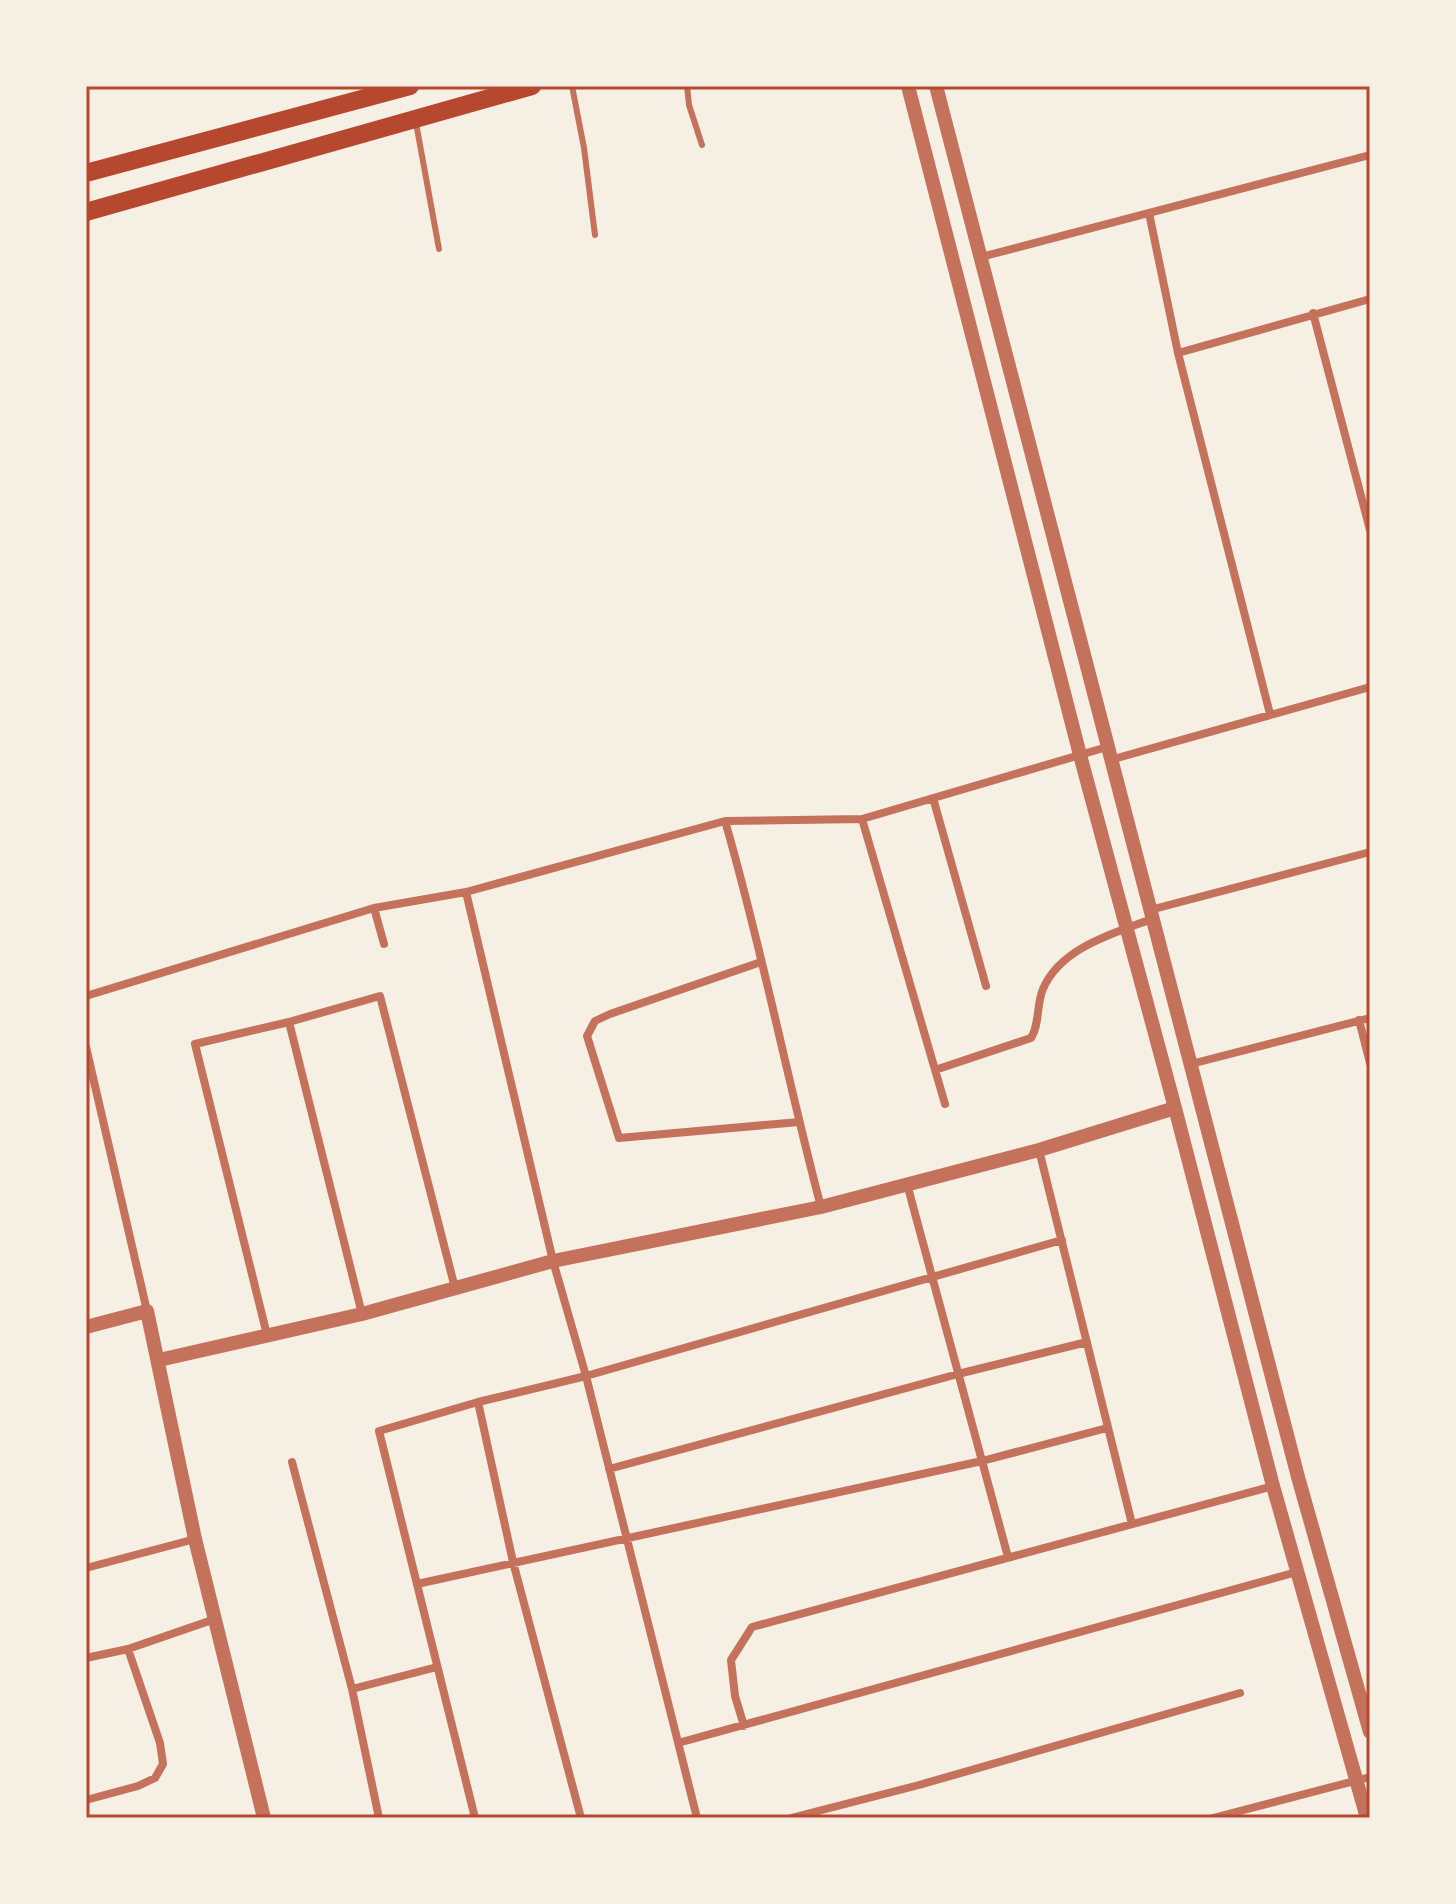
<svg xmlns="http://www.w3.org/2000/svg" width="1456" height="1904" font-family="Helvetica,sans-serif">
<rect width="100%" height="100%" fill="#f6efe4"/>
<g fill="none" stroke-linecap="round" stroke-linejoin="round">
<path stroke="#c5725c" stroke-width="6" d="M572,86L584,148L595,235
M687,86L689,105L702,145
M416,123L439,249"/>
<path stroke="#c5725c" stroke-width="8" d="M1149,213L1178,353L1270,714
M981,257L1370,155
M1313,313L1370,530
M1178,353L1370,299
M1110,760L1370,687
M933,798L986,986
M862,819L945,1104
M725,821C762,948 787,1079 821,1207
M466,892L553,1261L586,1376L697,1818
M374,908L384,944
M1150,910L1370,852
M761,962L610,1014L595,1021L587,1036L619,1138L799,1122
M86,996L374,908L466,892L725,821L862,819L1107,747
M1359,1020L1370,1063
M86,1047L147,1311
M1191,1064L1370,1018
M935,1070L1031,1038C1040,1024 1036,1005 1043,989C1060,948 1114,933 1152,919
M1039,1150L1132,1524
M907,1184L1008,1557
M362,1314L289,1022L380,996L455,1288
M267,1335L195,1044L289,1022
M478,1402L513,1562L581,1818
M292,1462L352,1689L379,1818
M609,1469L958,1374L1087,1342
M86,1568L195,1539
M417,1584L982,1461L1107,1428
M86,1658L128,1649L215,1619
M352,1689L437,1667
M744,1726L735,1696L731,1660L752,1627L1273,1486
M678,1743L1297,1572
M86,1800L138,1786L155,1778L163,1764L160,1743L128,1649
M475,1818L379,1431L478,1402L586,1376L1062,1240
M791,1818L919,1785L1240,1693
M1213,1818L1370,1777"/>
<path stroke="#c5725c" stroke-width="14" d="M908,86L1080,755L1175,1108L1273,1486L1367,1818
M936,86L1298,1477L1370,1732
M86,1327L147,1311L195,1539L264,1818
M159,1360L362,1314L553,1261L821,1207L1039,1150L1175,1108"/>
<path stroke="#b5482f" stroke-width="18" d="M86,173L410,86
M86,212L532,86"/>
</g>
<rect width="1456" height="1904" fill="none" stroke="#f6efe4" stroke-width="176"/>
<rect x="88" y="88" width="1280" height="1728" fill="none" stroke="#b5482f" stroke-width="3"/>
</svg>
